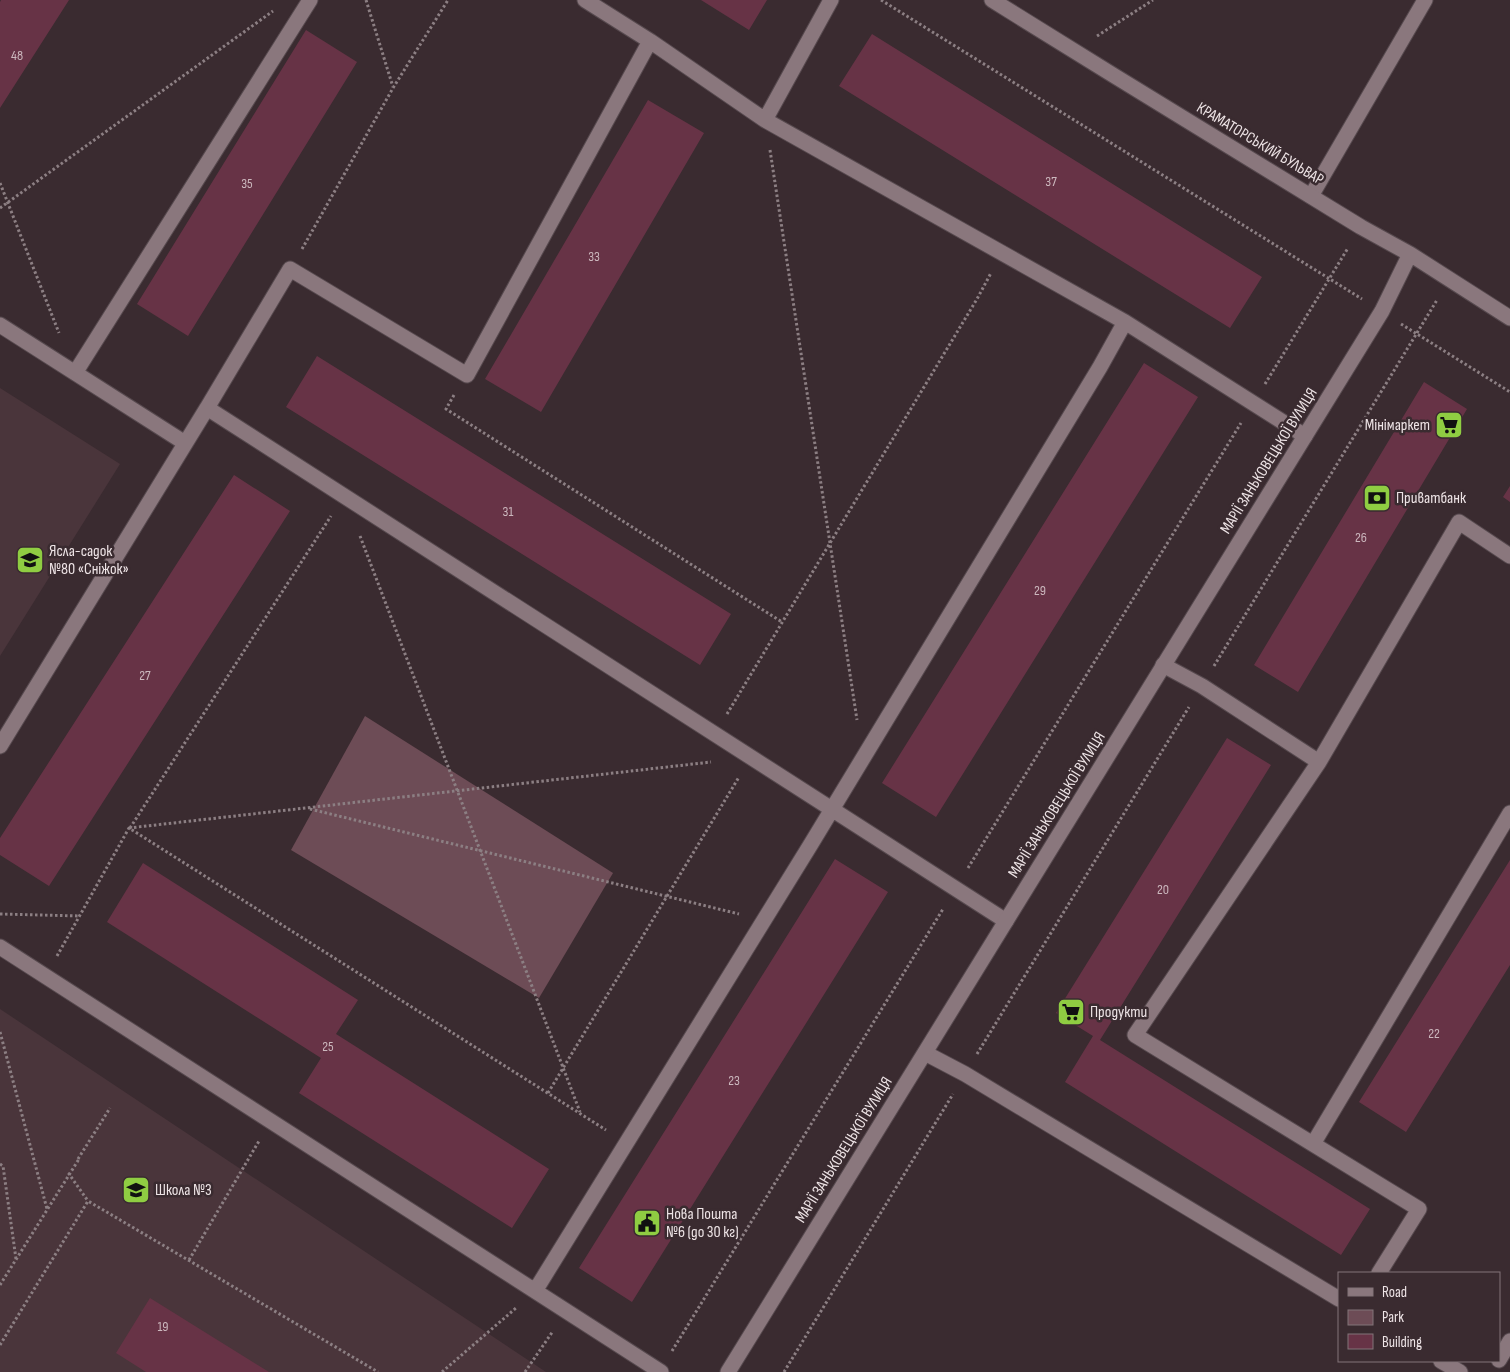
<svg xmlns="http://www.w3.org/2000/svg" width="1510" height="1372" font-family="'Sofia Sans Condensed',sans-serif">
<rect width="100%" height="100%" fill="#3a2b30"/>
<path fill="#4a353b" d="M0,388L120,464L0,656Z
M0,1009L546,1372H0Z"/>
<path fill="#6d4c56" d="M365,716L613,873L539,998L291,850Z"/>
<path fill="#673346" d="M1,0H69L0,108V2Z
M701,0H767L749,30Z
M306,30L357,62L188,336L137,304Z
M872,34L1262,277L1230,328L839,86Z
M648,100L704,133L541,412L485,379Z
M317,356L731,614L700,665L286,407Z
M1144,363L1198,397L936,817L882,783Z
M1424,382L1467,409L1298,692L1254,665Z
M234,475L290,511L49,886L0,855V838Z
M1510,486V502L1503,497Z
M1227,738L1271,765L1100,1040L1370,1209L1341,1255L1065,1082L1093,1036L1056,1013Z
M835,859L888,892L632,1302L579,1268Z
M1510,860V965L1406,1132L1359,1102Z
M143,863L358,1000L336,1034L549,1169L512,1228L299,1093L321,1058L107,922Z
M150,1298L269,1372H146L116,1353Z"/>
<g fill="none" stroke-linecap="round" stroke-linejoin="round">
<g stroke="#56494e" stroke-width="17">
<path id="lane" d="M585,0L650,41L765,120L1125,322L1305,436
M765,120L831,0
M1311,196L1425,0
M0,325L185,443
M75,373L310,0
M207,408L290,269L467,375L650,41
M1163,665L1202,686L1319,762L1135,1035L1419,1209L1379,1273
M0,746L207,408L1006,921
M1319,762L1459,522L1510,556
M0,947L661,1372
M925,1053L965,1074L1339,1299
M1313,1144L1510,813
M535,1291L811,844L1100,367L1125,322
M1499,1360L1510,1341
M1441,1361L1460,1372"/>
</g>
<g stroke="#56494e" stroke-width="17">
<path id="secondary" d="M992,0L1113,75L1361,227L1410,254L1510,318
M728,1372L1382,311L1410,254"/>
</g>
<path stroke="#8c7f83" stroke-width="3" stroke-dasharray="2.5 2.5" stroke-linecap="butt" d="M366,0L393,87
M881,0L1362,299
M1097,36L1153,0
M770,150L857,720
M0,183L59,333
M0,208L273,11
M302,249L393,88L448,0
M1401,324L1510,392
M1265,384L1348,248
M454,395L446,409L782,622
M360,536L580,1112
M1214,666L1437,300
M727,714L977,299L991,273
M310,809L739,914
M129,828L711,762
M130,828L331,516
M968,868L1241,423
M0,914L80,916
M57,956L129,828L606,1130
M0,1032L47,1209
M977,1054L1189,707
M548,1093L739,777
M78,1159L110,1108
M0,1164L3,1166L16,1259
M70,1173L69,1174L88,1201
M189,1260L259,1141
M0,1285L79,1159
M0,1345L88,1201L378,1372
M672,1351L943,909
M442,1372L516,1308
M525,1372L553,1331
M784,1372L953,1094"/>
<use href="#lane" stroke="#8a777d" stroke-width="15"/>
<use href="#secondary" stroke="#8a777d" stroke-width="15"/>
</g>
<defs>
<g id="supermarket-square" transform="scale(1.4375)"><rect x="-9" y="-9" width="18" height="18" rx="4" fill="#8fcd42" stroke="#3a2b30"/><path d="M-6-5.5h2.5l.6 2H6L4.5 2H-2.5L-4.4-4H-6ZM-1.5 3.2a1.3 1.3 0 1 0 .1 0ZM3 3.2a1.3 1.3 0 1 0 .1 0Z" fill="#111"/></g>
<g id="bank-square" transform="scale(1.4375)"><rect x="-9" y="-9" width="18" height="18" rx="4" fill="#8fcd42" stroke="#3a2b30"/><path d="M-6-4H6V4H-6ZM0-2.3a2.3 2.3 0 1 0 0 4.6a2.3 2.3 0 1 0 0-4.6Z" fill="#111"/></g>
<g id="school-square" transform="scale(1.4375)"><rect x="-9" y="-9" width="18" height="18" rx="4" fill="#8fcd42" stroke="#3a2b30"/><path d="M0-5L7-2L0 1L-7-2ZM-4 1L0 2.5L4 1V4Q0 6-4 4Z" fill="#111"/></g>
<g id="civic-square" transform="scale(1.4375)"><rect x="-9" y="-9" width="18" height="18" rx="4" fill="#8fcd42" stroke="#3a2b30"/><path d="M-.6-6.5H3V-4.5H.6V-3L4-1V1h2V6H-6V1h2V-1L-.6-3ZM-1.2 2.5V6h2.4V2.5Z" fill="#111"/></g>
</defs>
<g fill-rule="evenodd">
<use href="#supermarket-square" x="1449" y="425"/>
<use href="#bank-square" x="1377" y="498"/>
<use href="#school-square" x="30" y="560"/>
<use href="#supermarket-square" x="1071" y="1012"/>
<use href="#school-square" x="136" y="1190"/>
<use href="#civic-square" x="647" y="1223"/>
</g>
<g text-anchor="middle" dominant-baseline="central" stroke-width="5" stroke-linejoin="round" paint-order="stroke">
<g font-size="14" fill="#ccb8be">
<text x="17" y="55">48</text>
<text x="1051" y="181">37</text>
<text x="247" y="183">35</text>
<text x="594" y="256">33</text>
<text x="508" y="511">31</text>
<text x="1361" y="537">26</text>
<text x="1040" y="590">29</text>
<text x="145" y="675">27</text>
<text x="1163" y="889">20</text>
<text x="1434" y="1033">22</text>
<text x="328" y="1046">25</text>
<text x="734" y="1080">23</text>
<text x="163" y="1326">19</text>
</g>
<g font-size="16" fill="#eee4e6" stroke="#3a2b30">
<text transform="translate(1260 144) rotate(31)">КРАМАТОРСЬКИЙ БУЛЬВАР</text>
<text transform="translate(1269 461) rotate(-58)">МАРІЇ ЗАНЬКОВЕЦЬКОЇ ВУЛИЦЯ</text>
<text transform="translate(1057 805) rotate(-58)">МАРІЇ ЗАНЬКОВЕЦЬКОЇ ВУЛИЦЯ</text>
<text transform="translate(844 1150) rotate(-58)">МАРІЇ ЗАНЬКОВЕЦЬКОЇ ВУЛИЦЯ</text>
</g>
<g font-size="16" fill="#eee4e6" stroke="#3a2b30" text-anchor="start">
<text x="1430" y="425" text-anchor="end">Мінімаркет</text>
<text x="1396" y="498">Приватбанк</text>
<text x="49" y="551">Ясла-садок<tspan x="49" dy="18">№80 «Сніжок»</tspan></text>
<text x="1090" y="1012">Продукти</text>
<text x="155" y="1190">Школа №3</text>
<text x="666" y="1214">Нова Пошта<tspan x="666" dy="18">№6 (до 30 кг)</tspan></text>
</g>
</g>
<rect x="1338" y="1272" width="162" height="90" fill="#3a2b30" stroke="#827579"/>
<rect x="1348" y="1288" width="25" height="8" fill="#8a777d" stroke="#827579"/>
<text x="1382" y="1297" font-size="15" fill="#eee4e6">Road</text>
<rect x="1348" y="1310" width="25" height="15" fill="#6d4c56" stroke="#827579"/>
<text x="1382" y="1322" font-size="15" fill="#eee4e6">Park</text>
<rect x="1348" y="1334" width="25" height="15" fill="#673346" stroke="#827579"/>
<text x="1382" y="1347" font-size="15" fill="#eee4e6">Building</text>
</svg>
